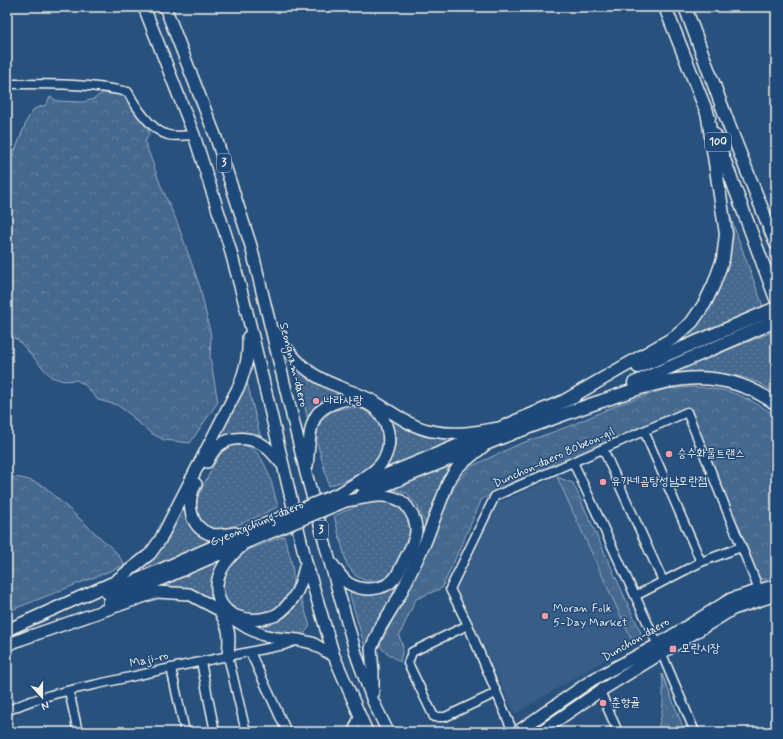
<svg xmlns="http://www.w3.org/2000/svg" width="783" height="739" font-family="Mynerve,'Poor Story',sans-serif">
<defs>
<pattern id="grass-dots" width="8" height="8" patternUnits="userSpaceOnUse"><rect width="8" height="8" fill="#45688e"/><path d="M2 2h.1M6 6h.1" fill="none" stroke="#607e9e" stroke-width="1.8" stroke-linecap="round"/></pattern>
<pattern id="forest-crowns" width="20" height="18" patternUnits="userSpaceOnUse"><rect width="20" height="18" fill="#45688e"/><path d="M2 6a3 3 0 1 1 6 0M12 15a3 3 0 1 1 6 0" fill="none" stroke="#607e9e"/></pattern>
</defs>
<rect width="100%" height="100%" fill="#28517e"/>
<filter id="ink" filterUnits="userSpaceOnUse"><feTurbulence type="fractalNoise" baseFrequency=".025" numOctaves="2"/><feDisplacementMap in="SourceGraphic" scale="8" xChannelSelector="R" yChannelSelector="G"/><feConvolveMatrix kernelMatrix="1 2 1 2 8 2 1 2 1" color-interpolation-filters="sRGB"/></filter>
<g filter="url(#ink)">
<path fill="#375d86" d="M557,477L633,643L515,714L457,589L496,504Z"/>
<path fill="url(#grass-dots)" stroke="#9cacbb" d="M725,202L764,309L675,344L713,298Z
M770,333L776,347V394C745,368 699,371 661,377Z
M296,366L312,381L350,395L308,421Z
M246,378L261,439C239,429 233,437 213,447L237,401Z
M345,408C349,408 355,407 360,408C380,416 392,443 378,461C367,475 344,480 329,486L317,442V430L322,420L332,411Z
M386,414L413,431L442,438L467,439L380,474C389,462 398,450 395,434C394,427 389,420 386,414Z
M234,445C238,445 243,444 247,446C266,452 273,489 278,507C261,514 228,533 211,528C199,524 195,511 197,500C198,495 217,458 221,453C224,450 230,447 234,445Z
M462,459L423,540L425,523L417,505L407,493L395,490L386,489Z
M185,499L189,518L216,539L129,579L145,564Z
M387,500C408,509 407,514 413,534L393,573L381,580L366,581L356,576L347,565L334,516L368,501Z
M284,536C288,550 294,565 293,580C292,605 260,622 238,613C235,612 232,608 229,605C216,590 224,566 239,554C243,552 249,550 253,548C263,544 274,540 284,536Z
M226,555C208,577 210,585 221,610L153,588Z
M395,586L391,605L374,630L366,651L350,595L352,589C371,597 378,595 395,586Z
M301,598L310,626L303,635L281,633L268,637L243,623C259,624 277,625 289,614C294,609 297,603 301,598Z"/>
<path fill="url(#forest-crowns)" stroke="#9cacbb" d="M103,92L120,93L127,98L148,128L149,134L145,142L161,186L177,222L200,287L211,336L210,357L218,402L190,443L164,440L151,433L136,421L131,415L117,405L98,400L84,384L76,380L64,381L51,377L18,340L7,335V171L27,120L34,109L46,105L50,97L58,101L83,102L94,99Z
M693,387C703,388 713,388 722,390C742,394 759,405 776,416V575L764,580L754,574L741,536L685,408L482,499L442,588L416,599L399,636L403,647L400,662L382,649L380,644L404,598L456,483L472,466L517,445L572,425L617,405L666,389Z
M7,477C21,477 33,480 45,487L116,552L125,565L9,611L7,610Z
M557,477L573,483L641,633L633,643Z
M662,674L685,732H657C664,709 664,698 662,674Z"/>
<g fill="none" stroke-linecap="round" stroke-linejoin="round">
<g stroke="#f4f1e8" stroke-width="11">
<path id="minor" d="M7,84C45,84 91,83 128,92C135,106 152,131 168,135C176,137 185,135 194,135
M644,431L701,562
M603,449L663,581
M573,462L662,654L695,732
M635,596L701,562L741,547
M468,625L412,652L408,663L434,717H445L496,693
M250,652L287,732
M228,656L246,732
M201,662L215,732
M171,668L185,732
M69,691L78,732
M600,691L618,732
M7,711C39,695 77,689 112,681C169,668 227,656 284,645L295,641
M352,732L359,716
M513,732L468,625L450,589L495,496L687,412L759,590"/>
</g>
<g stroke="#f4f1e8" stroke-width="14">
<path id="major" d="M144,7L194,135L229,245L247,312L306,562L334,656L367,732
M165,7L215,135L251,246L306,473L330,562L357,657L373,701L388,732
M275,332C284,346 295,361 309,371C328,386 354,390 375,402C394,413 410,427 432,431C454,436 477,432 499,428
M207,462C211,455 214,448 221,444C233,436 251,437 263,445C270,449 275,457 281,463
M307,466C309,451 308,425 318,413C322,409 329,405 334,403C339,401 345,399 352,399C355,399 360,401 363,402C389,411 397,446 379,466C370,476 353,484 342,492
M196,484C186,501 189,527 210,534C218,536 227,534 235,533
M361,485L516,421
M362,495L519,431
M241,547C236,551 232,555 228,560C203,590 223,624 261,619C265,618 272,617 276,615C283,611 291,602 295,595C301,586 303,574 306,563
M332,564C337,570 342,579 348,583C362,592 384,591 395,578C399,572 402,565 405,559C414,541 422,530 410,511C407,506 403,501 397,499C382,492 362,499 346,501
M107,593L251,530
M109,602L252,540
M219,610C230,629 230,635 228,656
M7,630L114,582L150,554L160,540L240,384C246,366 249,356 248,337
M22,639L157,592L189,594L219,610L248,628L263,635L276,638L299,640L312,643L334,656
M7,645L29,636
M373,694V672L371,648L380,628L400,595L425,543L449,480L458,467L484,446
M517,732L592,680L657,645L731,599L776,585
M540,732L600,691L733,609L776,595"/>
</g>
<g stroke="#f4f1e8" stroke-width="15">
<path id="highway" d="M665,7L709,118
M685,7L733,136L776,244
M715,135L776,299
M638,367L776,308
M634,383L776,321
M566,400L675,337L692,322L705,303L714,284L723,259L726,234L707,111
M516,421L574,397
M519,431C546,421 574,410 602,401C663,379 718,362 776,404"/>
</g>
<use href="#minor" stroke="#1f4a7a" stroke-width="8"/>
<use href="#major" stroke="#1f4a7a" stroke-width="11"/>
<use href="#highway" stroke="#1f4a7a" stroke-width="12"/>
<g stroke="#f4f1e8" stroke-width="14" stroke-linecap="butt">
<path id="major-bridge" d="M251,530L342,492
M252,540L346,501"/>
</g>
<use href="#major-bridge" stroke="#1f4a7a" stroke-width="11"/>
</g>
</g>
<g fill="#ff9aa2" stroke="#1f4a7a" stroke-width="1.5">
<circle cx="316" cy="401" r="4"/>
<circle cx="669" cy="454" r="4"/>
<circle cx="603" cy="482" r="4"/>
<circle cx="545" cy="616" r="4"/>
<rect x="669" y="645" width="8" height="8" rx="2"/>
<circle cx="603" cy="703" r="4"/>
</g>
<g text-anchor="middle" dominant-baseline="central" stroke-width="3" stroke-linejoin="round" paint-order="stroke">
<g fill="#1f4a7a" stroke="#b4bfc7" stroke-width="1">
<rect x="705" y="133" width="26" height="18" rx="3"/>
<rect x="217" y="154" width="14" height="18" rx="3"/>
<rect x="314" y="521" width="14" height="18" rx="3"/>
</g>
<g font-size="11" font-weight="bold" fill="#f4f1e8">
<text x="718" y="142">100</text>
<text x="224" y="163">3</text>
<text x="321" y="530">3</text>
</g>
<g font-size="12" fill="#f4f1e8" stroke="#1f4a7a">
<text transform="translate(293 365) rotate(76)">Seongnam-daero</text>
<text transform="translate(554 458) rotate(-24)">Dunchon-daero 80beon-gil</text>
<text transform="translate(257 524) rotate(-23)">Gyeongchung-daero</text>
<text transform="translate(636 640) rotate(-30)">Dunchon-daero</text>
<text transform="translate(149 660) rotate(-13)">Maji-ro</text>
</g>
<g font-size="12" fill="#f4f1e8" stroke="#1f4a7a" text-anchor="start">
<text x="324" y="401">나라사랑</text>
<text x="677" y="454">승수화물트랜스</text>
<text x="611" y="482">유가네곰탕성남모란점</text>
<text x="553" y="609">Moran Folk<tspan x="553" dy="14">5-Day Market</tspan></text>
<text x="681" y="649">모란시장</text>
<text x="611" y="703">춘향골</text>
</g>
</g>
<rect width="783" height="739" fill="none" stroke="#1f4a7a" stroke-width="24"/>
<rect x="12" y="12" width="759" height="715" fill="none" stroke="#f4f1e8" stroke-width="1.5" filter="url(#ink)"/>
<g transform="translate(42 697) rotate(159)" stroke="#1f4a7a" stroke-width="3" paint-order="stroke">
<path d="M0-3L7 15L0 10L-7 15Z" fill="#f4f1e8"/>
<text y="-6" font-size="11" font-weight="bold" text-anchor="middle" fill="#f4f1e8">N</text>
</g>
</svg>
